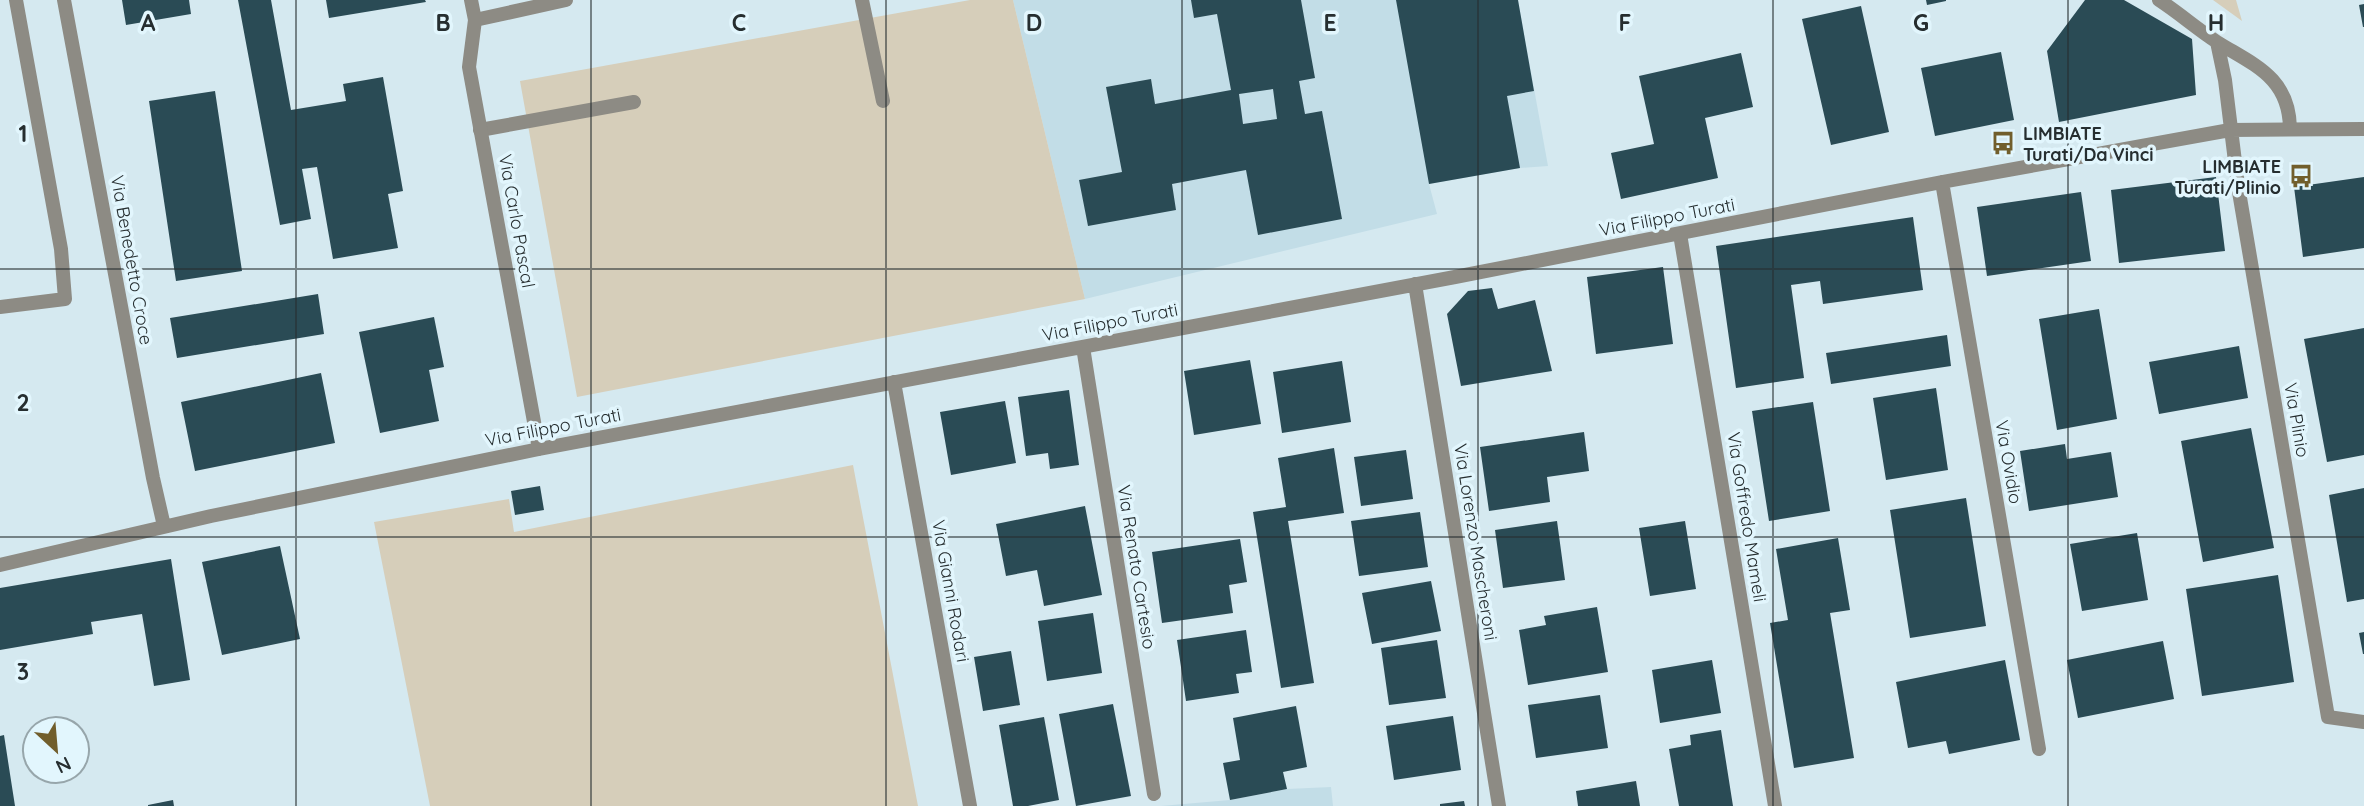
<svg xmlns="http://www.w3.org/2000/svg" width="2364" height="806" font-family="Quicksand,sans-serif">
<rect width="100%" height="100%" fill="#d5e9f0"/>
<path fill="#c2dde7" d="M1013,0H1518L1548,166L1520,168L1429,184L1437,214L1085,299Z
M1331,787L1333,806H1161L1230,800L1287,789Z"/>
<path fill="#d6ceba" d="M970,0H1013L1085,299L577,397L520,81Z
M2213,0H2236L2242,21Z
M853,465L918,806H430L374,522L509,499L514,532Z"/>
<path fill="#2a4b55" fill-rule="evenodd" d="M122,0H189L191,14L126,25Z
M238,0H271L291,110L346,101L343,84L383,77L403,191L388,194L398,248L333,259L317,167L302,169L311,219L280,225Z
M326,0H425L426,2L329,18Z
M1191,0H1301L1315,78L1299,81L1305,114L1322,111L1342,219L1258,235L1246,170L1172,184L1176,210L1088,226L1079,180L1122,172L1106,87L1151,79L1155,104L1231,90L1217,14L1194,18ZM1273,89L1277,119L1243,124L1239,94Z
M1396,0H1518L1534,91L1507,96L1520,168L1429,184Z
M1926,0H1946V1L1927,5Z
M2085,0H2124L2192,39L2196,95L2059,122L2047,51Z
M2364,4V27H2363L2359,5Z
M1861,6L1889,132L1831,145L1802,19Z
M2001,52L2014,120L1935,136L1921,68Z
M1741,53L1753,107L1705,118L1718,178L1621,199L1611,153L1654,144L1639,76Z
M215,91L242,271L176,281L149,101Z
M2216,177L2225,251L2119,263L2111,190Z
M2364,177V248L2303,257L2294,187Z
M2081,192L2091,261L1987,276L1977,207Z
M1913,217L1923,290L1823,304L1820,281L1791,285L1804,378L1736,388L1716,246Z
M1663,267L1673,344L1596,354L1587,277Z
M1492,288L1498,309L1535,300L1552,371L1461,386L1447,314L1468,291Z
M318,294L324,334L177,358L170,318Z
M2099,309L2117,419L2057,430L2039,319Z
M434,317L444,367L429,370L439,421L380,433L359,332Z
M2364,328V455L2327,462L2304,339Z
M1947,335L1951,366L1831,384L1826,353Z
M2239,346L2248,398L2159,414L2149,362Z
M1250,360L1261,424L1194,435L1184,371Z
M1342,361L1351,422L1282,433L1273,372Z
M321,373L335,443L195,471L181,402Z
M1936,388L1948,470L1886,480L1873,398Z
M1069,390L1079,465L1050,469L1048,453L1026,456L1018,397Z
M1005,401L1016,463L951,475L940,412Z
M1813,402L1830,511L1769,521L1752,411Z
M2251,428L2274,548L2203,562L2181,441Z
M1584,432L1589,471L1547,477L1550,502L1489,511L1480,447Z
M2065,444L2067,459L2111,452L2118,497L2029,511L2020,451Z
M1334,448L1344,513L1288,521L1314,683L1281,688L1253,512L1286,507L1278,458Z
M1406,450L1413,499L1361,506L1354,457Z
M540,486L544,510L515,515L511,491Z
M2364,488V599L2347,602L2329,495Z
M1966,498L1986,626L1910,638L1890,510Z
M1085,506L1102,595L1044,606L1037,570L1006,576L996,524Z
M1420,512L1428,567L1359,576L1351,521Z
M1557,521L1565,580L1503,588L1495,530Z
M1685,521L1696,589L1650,596L1639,528Z
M2137,533L2148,600L2082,611L2070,544Z
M1838,538L1850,610L1830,613L1854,758L1794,768L1770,623L1788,620L1776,549Z
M1240,539L1247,582L1229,585L1233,613L1162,623L1152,552Z
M280,546L300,639L222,655L202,562Z
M171,559L190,680L154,686L142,614L91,622L93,634L0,650V588Z
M2278,575L2294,682L2202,696L2186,589Z
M1431,581L1441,631L1372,644L1362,593Z
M1597,607L1608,672L1528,685L1519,630L1546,625L1544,616Z
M1093,613L1102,673L1047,681L1038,621Z
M1246,630L1252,672L1236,674L1239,693L1186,701L1177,640Z
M2364,632V654H2363L2359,633Z
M1437,640L1446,698L1389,705L1381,648Z
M2163,641L2174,699L2078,718L2067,660Z
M1011,651L1020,705L983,711L974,657Z
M1712,660L1721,713L1660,723L1652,670Z
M2005,660L2020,740L1949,754L1946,741L1908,748L1896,682Z
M1600,695L1608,748L1536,758L1528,705Z
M1113,704L1131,796L1076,806L1059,714Z
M1296,706L1307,767L1283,772L1287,789L1230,800L1223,763L1240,760L1233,718Z
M1453,716L1461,770L1394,780L1386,726Z
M1044,717L1059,800L1028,806H1013L999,725Z
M1721,730L1733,806H1679L1669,749L1691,745L1690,735Z
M4,735L10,774L15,806H0V736Z
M1636,781L1640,806H1578L1576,791Z
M173,800L174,806H148V805Z
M1464,801L1465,806H1440V804Z"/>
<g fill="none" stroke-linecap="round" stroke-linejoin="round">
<path stroke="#8d8b84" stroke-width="14" d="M862,0L883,101
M480,130L634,102"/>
<path stroke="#8d8b84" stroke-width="14" d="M0,307L65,299L61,249L16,0"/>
<path stroke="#8d8b84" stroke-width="14" d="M64,0L153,478L164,526
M471,0L475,20L469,67L539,449
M2159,0C2179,13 2197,29 2217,42C2254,65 2289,77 2290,128
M475,20L566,0
M2217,42L2225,80L2238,186L2328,717L2364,722
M1942,182L2039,749
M1680,234L1775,806
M1415,284L1499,806
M1083,347L1154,794
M894,382L970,806
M0,565L211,516L539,449L1455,277L1942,182L2230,130L2364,129"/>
</g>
<path fill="none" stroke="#262e30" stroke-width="2" stroke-opacity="0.55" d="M296,0V806M591,0V806M886,0V806M1182,0V806M1478,0V806M1773,0V806M2068,0V806M0,269H2364M0,537H2364"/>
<defs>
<g id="bus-bare" transform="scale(1.89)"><path d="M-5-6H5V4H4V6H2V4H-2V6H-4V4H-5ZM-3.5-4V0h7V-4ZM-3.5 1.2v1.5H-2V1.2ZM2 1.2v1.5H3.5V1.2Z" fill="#715e2c" stroke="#e2f6fd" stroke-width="2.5" paint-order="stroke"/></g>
</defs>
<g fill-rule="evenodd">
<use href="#bus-bare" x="2003" y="143"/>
<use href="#bus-bare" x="2301" y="176"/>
</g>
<g text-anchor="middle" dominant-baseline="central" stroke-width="7" stroke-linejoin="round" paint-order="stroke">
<g font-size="18" font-weight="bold" fill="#262e30" stroke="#e2f6fd" text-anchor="start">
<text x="2023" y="133">LIMBIATE<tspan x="2023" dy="21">Turati/Da Vinci</tspan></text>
<text x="2281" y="166" text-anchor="end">LIMBIATE<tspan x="2281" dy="21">Turati/Plinio</tspan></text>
</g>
<g font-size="18" fill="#262e30" stroke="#e2f6fd">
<text transform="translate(1667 217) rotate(-11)">Via Filippo Turati</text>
<text transform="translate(517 221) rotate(80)">Via Carlo Pascal</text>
<text transform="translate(132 260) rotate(80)">Via Benedetto Croce</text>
<text transform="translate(1110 322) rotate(-11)">Via Filippo Turati</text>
<text transform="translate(2297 420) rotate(80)">Via Plinio</text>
<text transform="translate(553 427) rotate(-11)">Via Filippo Turati</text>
<text transform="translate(2009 462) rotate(80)">Via Ovidio</text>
<text transform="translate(1747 517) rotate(81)">Via Goffredo Mameli</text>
<text transform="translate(1476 542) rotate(81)">Via Lorenzo Mascheroni</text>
<text transform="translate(1137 567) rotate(81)">Via Renato Cartesio</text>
<text transform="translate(951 591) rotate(80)">Via Gianni Rodari</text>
</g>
</g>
<g font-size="23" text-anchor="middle" font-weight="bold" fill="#262e30" stroke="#e2f6fd" stroke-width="7" stroke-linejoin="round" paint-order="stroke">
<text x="148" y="31">A</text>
<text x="443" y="31">B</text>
<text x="739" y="31">C</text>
<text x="1034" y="31">D</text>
<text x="1330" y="31">E</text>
<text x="1625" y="31">F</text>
<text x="1921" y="31">G</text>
<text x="2216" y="31">H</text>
<text x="23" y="142">1</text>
<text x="23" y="411">2</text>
<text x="23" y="680">3</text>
</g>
<g transform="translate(56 750) rotate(154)"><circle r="33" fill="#e2f6fd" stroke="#97a6ab" stroke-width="2"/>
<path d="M0-5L12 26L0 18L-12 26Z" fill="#715e2c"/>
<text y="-10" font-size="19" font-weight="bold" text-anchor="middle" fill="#262e30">N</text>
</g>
</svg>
